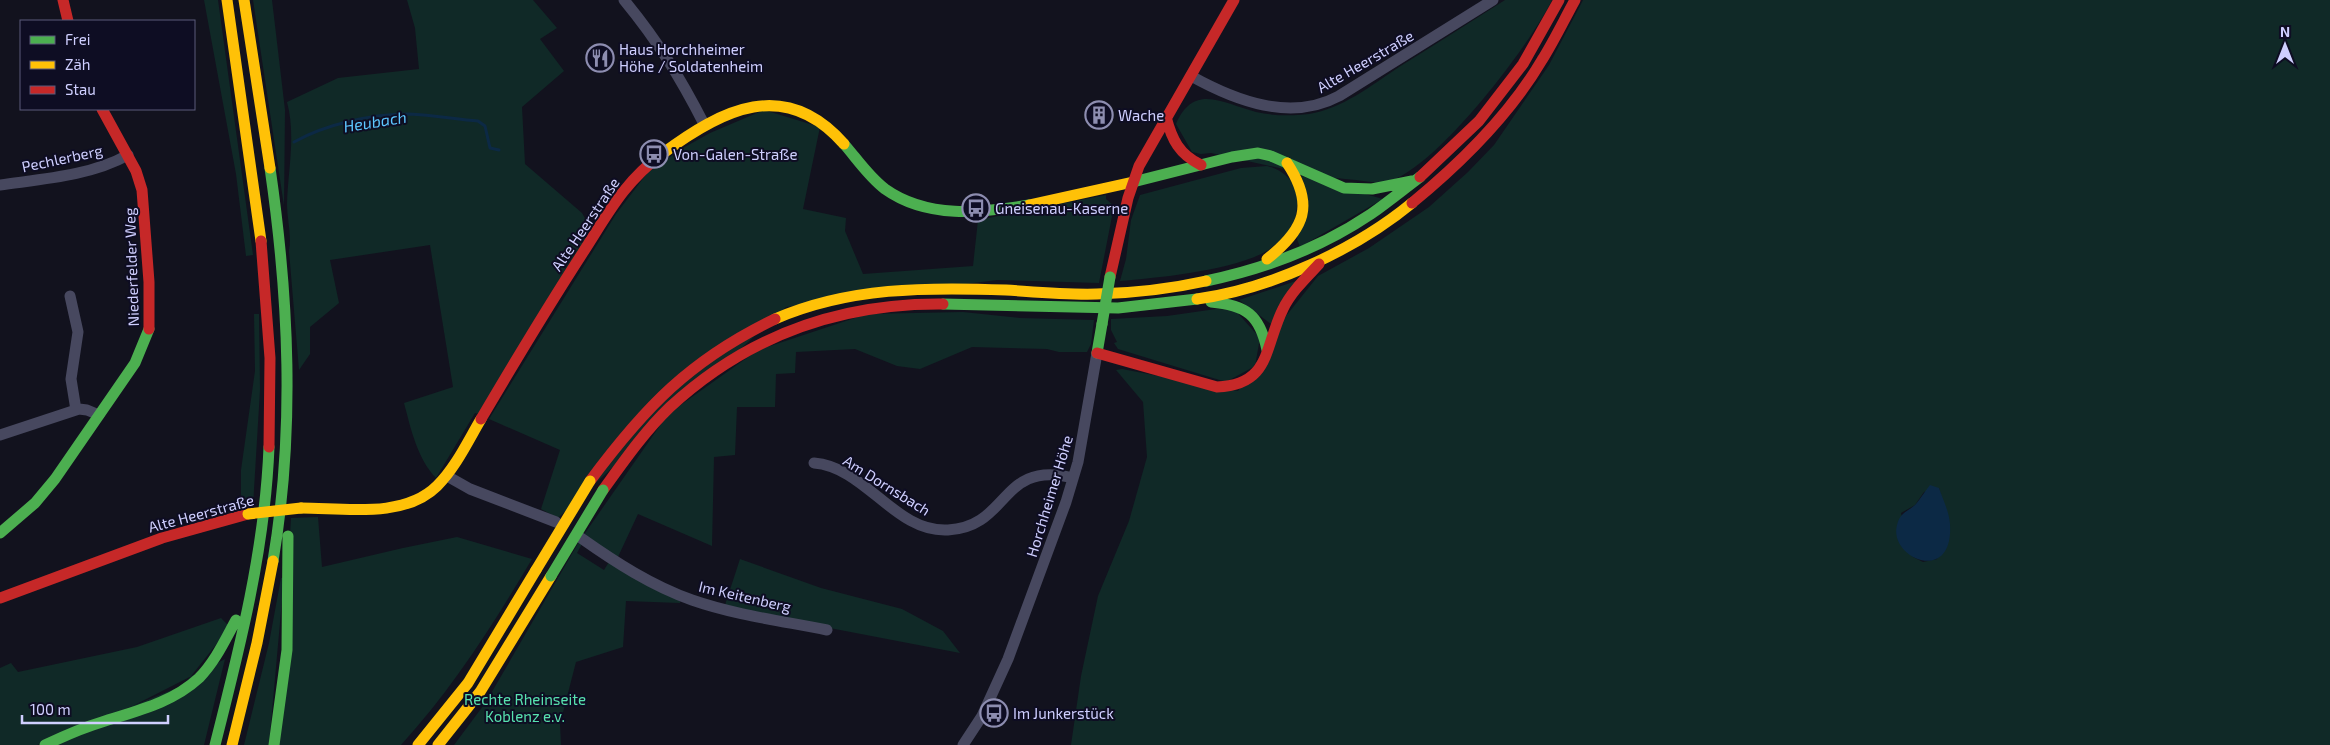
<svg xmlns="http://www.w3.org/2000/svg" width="2330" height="745" font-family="'Exo 2',sans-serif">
<rect width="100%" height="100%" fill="#12121e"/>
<path fill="#102927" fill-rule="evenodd" d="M204,0H218L253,255L246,256L236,174Z
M253,0H272L285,110L284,206Z
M407,0H533L557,28L540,39L564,71L522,107L525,164L582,213L586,220V239L479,414L475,413L436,478C417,458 411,429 404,403L453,387L430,245L330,260L339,303L310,327V354L299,370L289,251C292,235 287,220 287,204C288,170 296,135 287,102L338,78L419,69L415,28Z
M1505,0H1552C1530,45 1434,172 1386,182C1377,184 1365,181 1356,180C1307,176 1259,163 1211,153L1201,154L1192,152L1176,124C1194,82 1224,104 1256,112C1273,116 1292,116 1309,114C1342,109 1372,85 1399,67C1435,45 1470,22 1505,0Z
M1583,0H2330V745H1071L1081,676L1098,596L1129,521L1147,457L1143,402L1116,370L1122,369L1238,391L1282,321L1318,276L1369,248L1429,207L1468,172L1494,145L1549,65ZM1939,488L1942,499L1937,559L1923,562L1913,557L1901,513L1915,505L1924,492Z
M764,110L820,127L803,209L846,218L845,231L863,274L973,266L978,220L1106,195V199L1114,206L1099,283L997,280L786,307L558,518L541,509L560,450L489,419L616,214L648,172L683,148L710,133Z
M1267,166C1280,169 1296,180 1297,196C1298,202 1296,220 1293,226C1289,233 1277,243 1271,248C1241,270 1157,278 1120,281L1126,259L1131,220L1140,195L1241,168Z
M1301,176L1383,199L1300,247L1297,239Z
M1296,281L1271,324L1239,300Z
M1216,309L1235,310L1260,338L1255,366L1226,382L1118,349L1114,343L1117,342L1111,330V319L1167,316Z
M963,312L1020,318L1094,320L1091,344L1087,352H1059L1047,349L972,347L920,369L897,366L855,349L796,352L795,373L776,374L775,407H737L735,455L714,457L712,546L638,514L617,559L583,536L668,414L758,350L867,314Z
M254,314H259L260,390L253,506L241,508V470L255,371Z
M318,517L322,567L403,548L457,537L532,559C493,625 453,688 401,745H278L291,518Z
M580,540L583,542L577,553L604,570L609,562L681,597L680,603L626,601L623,647L576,662L560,724L561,745H454L486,702Z
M740,559L821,588L902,609L943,631L960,653L736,610L725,605Z
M281,578H284L269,745H244L269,643Z
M221,618L230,627L184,685L37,745H0V668L11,663L18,672L137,647Z
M225,659L204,745H56Z"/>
<path fill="#0c2945" d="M1930,485L1939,488C1943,500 1949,511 1950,524C1954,586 1888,558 1897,525C1900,512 1908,512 1916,504C1921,498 1925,491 1930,485Z"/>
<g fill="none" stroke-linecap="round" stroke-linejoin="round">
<path stroke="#0c2945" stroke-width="3" d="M294,142C326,124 372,114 409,114C432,115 455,119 478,121L485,126L490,148L499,150"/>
<path stroke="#47485f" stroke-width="11" d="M624,0C657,40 680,77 704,124
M1191,76C1236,101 1291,122 1339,96L1493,0
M0,185C42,179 90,176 128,155
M70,296L78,332L71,379L76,410
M0,435L79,409L87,410L99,415
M814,463C866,467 895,533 948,530C1010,527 1000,459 1073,478
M447,476L470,489L556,522
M581,538C615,562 652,586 692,600C735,615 782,621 827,630
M963,745L982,716L1008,659L1066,502L1078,462L1097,353"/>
<path stroke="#4caf50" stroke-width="11" d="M844,144C857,159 869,177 885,189C927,219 981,213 1029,205
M270,168C289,299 295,430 273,561
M1133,182L1232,157L1258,153L1271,156L1344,188L1372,189L1412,181
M1206,281C1264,269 1322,247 1371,214C1388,202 1404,189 1420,177
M1211,302C1246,305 1260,315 1267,350
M943,304L1118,308L1197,299
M1097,353L1102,324
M0,533L35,503L55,479L135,363L149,329
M45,745C64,736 82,728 102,722C136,711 172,703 199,678C215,662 225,640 236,620
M215,745C240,647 265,549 269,447
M274,745L287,650L288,536"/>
<path stroke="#ffc107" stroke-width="11" d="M227,0L261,241
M244,0L270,168
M662,154C722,109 785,77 844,144
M1029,205L1133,182
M1267,259C1305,229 1315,205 1287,163
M1197,299C1270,289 1355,250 1412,203
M775,319C848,287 927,287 1006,290C1036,292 1067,295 1097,294C1134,293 1170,289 1206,281
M301,508C343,508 404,519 437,486C456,467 468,441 481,419
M232,745L257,643L273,561
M418,745L468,683L536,570
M438,745L480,692L551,576"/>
<path stroke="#c62828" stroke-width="11" d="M63,0L68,21
M102,109L136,171L142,190L149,282V329
M1166,117C1172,140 1179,154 1201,165
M1420,177L1479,121L1523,64L1559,0
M1412,203C1462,162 1509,116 1542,60C1554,41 1564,20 1575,0
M261,241L270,358L269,447
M1110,277L1128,198L1139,166L1234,0
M1097,353L1217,387C1271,385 1264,347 1283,309C1291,292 1306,278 1319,264
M481,419C514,363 547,308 582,254C608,214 623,183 662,154
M590,481C645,407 690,360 775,319
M603,490C624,461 644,432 670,407C747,336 838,303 943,304
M0,598L162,538L248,514"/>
<path stroke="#4caf50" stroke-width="11" d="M1102,324L1110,277
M551,576L603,490"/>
<path stroke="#ffc107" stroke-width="11" d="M248,514L301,508
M536,570L590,481"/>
</g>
<defs>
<g id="restaurant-ring" transform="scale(1.4375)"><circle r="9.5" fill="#0e0d23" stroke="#8d8db0" stroke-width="1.5"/><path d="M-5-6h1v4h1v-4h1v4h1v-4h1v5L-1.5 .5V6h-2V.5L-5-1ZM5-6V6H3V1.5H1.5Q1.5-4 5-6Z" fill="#8d8db0"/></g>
<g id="building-ring" transform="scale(1.4375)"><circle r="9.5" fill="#0e0d23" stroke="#8d8db0" stroke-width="1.5"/><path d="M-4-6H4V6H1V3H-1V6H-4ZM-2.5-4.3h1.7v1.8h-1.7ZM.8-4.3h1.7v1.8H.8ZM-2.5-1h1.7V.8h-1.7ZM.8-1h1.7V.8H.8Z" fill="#8d8db0"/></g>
<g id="bus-ring" transform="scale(1.4375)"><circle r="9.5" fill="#0e0d23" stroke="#8d8db0" stroke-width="1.5"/><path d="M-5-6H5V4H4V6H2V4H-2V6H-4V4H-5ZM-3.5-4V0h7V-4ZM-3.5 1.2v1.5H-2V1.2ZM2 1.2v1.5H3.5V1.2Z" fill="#8d8db0"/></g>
</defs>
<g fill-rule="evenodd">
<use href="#restaurant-ring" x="600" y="58"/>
<use href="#building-ring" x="1099" y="115"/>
<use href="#bus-ring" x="654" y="154"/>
<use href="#bus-ring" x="976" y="208"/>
<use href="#bus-ring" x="994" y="713"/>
</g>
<g text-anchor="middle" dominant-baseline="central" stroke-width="4" stroke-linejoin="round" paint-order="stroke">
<g font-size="15" fill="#cfcfff" stroke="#0e0d23" text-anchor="start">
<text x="619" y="49">Haus Horchheimer<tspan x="619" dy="17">Höhe / Soldatenheim</tspan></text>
<text x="1118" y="115">Wache</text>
<text x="673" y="154">Von-Galen-Straße</text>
<text x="995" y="208">Gneisenau-Kaserne</text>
<text x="1013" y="713">Im Junkerstück</text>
</g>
<g font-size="15" fill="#cfcfff" stroke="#0e0d23">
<text transform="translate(1365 61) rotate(-30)">Alte Heerstraße</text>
<text transform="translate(62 158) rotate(-12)">Pechlerberg</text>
<text transform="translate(585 224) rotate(-56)">Alte Heerstraße</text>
<text transform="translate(131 267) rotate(-92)">Niederfelder Weg</text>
<text transform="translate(887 485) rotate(32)">Am Dornsbach</text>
<text transform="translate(1049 496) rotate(-73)">Horchheimer Höhe</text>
<text transform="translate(201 513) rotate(-15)">Alte Heerstraße</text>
<text transform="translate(745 596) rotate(13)">Im Keitenberg</text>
</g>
<g font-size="15" fill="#58e2af" stroke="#0e0d23">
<text x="525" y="699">Rechte Rheinseite<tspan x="525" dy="17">Koblenz e.v.</tspan></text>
</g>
<g font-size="16" font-style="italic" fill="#5dc7ff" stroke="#0e0d23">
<text transform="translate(375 121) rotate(-9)">Heubach</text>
</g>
</g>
<rect x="20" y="20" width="175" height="90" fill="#0e0d23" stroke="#5b5b7b"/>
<rect x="30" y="36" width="25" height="8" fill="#4caf50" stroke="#5b5b7b"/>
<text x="65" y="45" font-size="15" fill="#cfcfff">Frei</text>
<rect x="30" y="61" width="25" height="8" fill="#ffc107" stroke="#5b5b7b"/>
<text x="65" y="70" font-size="15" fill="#cfcfff">Zäh</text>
<rect x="30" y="86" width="25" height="8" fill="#c62828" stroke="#5b5b7b"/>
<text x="65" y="95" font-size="15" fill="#cfcfff">Stau</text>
<g transform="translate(2285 45)" stroke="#0e0d23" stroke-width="4" paint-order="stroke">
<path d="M0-4L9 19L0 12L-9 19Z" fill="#cfcfff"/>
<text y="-8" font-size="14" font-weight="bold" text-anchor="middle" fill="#cfcfff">N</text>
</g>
<path d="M22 715v8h146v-8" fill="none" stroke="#cfcfff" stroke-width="2.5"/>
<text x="30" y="715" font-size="15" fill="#cfcfff" stroke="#0e0d23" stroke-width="4" paint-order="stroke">100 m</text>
</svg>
